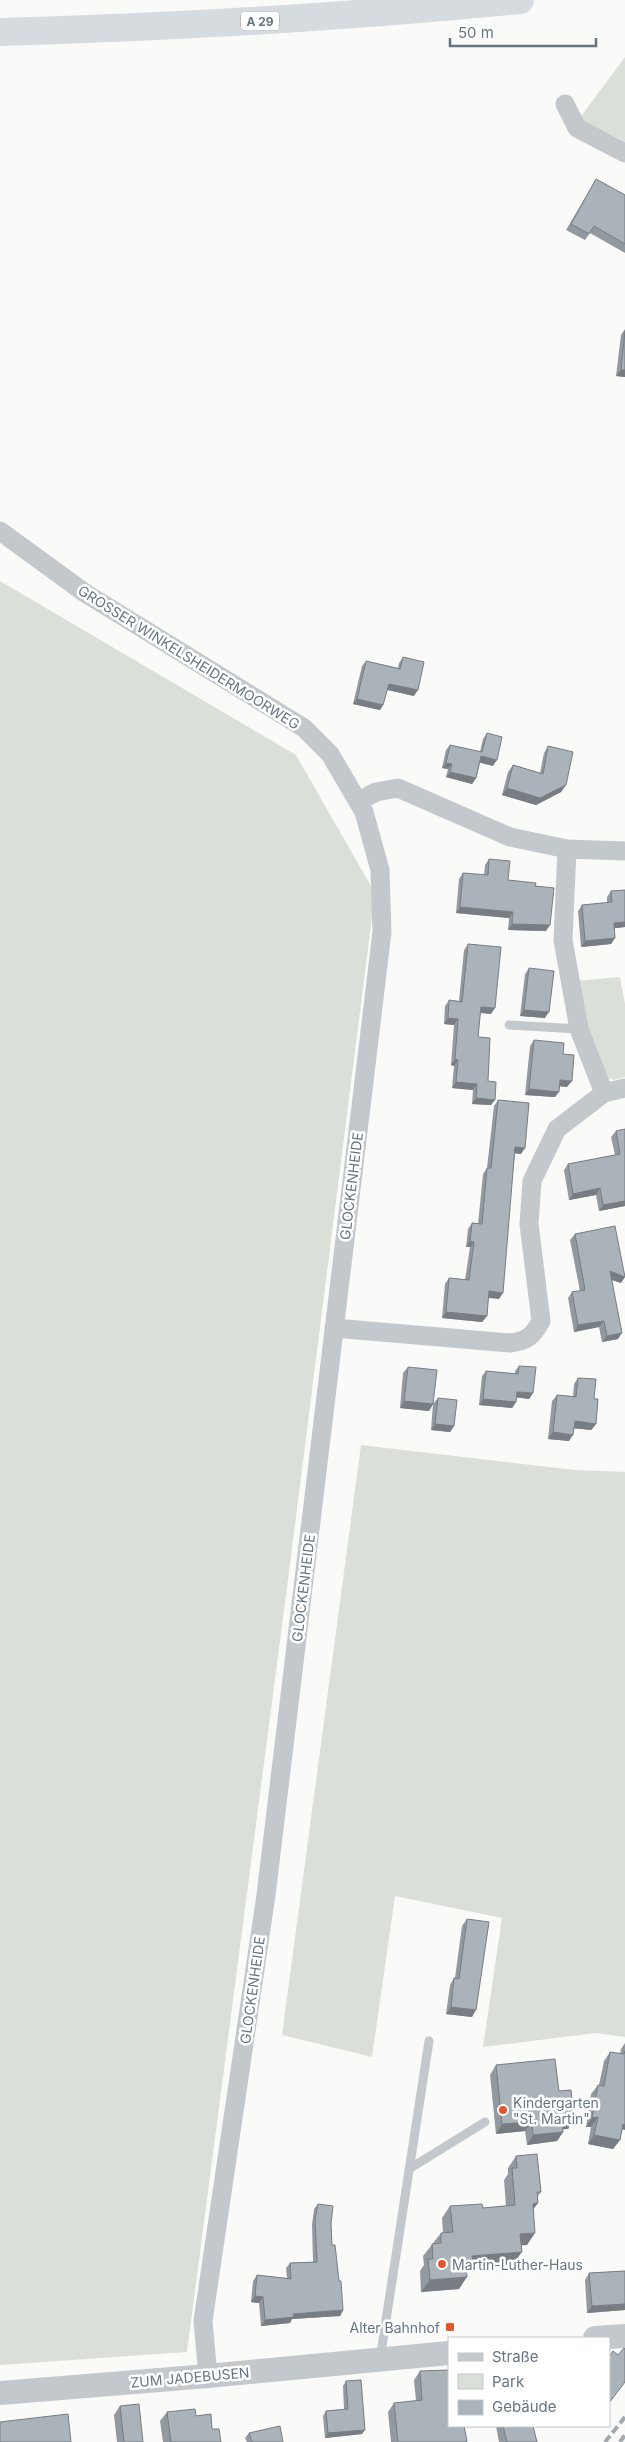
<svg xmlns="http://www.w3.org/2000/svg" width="625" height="2442" font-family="Inter,sans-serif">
<rect width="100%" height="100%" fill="#fafaf8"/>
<path fill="#dadfd7" d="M625,57V142L579,119Z
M0,581L296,755L375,893L289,1572L187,2352L0,2365Z
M620,977L625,1004V1077L614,1080L605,1077L595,1054L576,981Z
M361,1445L575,1470L625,1472V2037L595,2033L483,2047L502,1918L395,1896L372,2057L282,2035Z"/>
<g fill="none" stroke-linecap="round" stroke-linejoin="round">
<path stroke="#c3c8cc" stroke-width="9" d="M509,1025L579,1029
M409,2169L485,2122
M380,2359L429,2041"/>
<path stroke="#c3c8cc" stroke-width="19" d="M565,104L577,128L625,153
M0,531L85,593L304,728L330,754L364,812L380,870L382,932L266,1895L203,2321L208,2376
M359,801L376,792L398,788L510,837L567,849L625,851
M567,849L563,940L579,1029L604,1093
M334,1328L510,1343C527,1341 533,1336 541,1321L529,1224L532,1181L557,1129L604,1093L625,1088"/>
<path stroke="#c3c8cc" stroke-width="24" d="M595,2338L625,2336
M0,2393L208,2376L449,2353"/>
<path stroke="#d6dbdf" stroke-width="28" d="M0,32C174,27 347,17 520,0"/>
<path stroke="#a2aab0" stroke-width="4" stroke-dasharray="8 4" stroke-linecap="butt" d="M605,2442L625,2417
M620,2442L625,2435"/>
</g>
<path fill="#929a9f" d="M596,179L625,195V253L590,233L585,240L566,230Z
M625,329V377L616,376L621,335Z
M403,657L414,696L387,690L383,705L380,710L353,704L362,666L366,661L398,668L399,663Z
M487,733L493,766L480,762L476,778L472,784L446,777L448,769L442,768L446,750L450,745L480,752L483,739Z
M548,746L566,785L561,792L536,805L502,795L508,772L513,765L540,773L544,753Z
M489,859L508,880L535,886L546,931L508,930L509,918L456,913L459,879L463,873L484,875L485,865Z
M625,890V927L614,928L615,938L611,944L581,947L578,911L582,905L607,903V897L611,891Z
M468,944L491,1014L480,1013L478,1037L488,1081L491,1105L472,1104L473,1090L452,1088L454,1066L451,1065L454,1025L444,1024L445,1006L449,1000L459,1001L464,950Z
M529,968L545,1018L520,1016L525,974Z
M534,1040L563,1054L567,1087L560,1086L555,1097L525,1095L530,1046Z
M498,1100L521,1154L515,1153L499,1299L488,1298L487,1316L482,1322L442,1318L445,1284L449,1278L465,1280L470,1247H466L468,1229L472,1223L478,1224L483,1174L487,1168L494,1106Z
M625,1129V1206L599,1211L596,1195L569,1200L564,1170L568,1164L615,1155L611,1137L616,1131Z
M575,1234L621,1283L612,1280L618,1339L602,1342L599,1327L574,1332L568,1298L572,1292L580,1291L570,1240Z
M519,1366L533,1393L529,1399L516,1397V1402L512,1408L479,1405L482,1376L486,1371L515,1374V1371Z
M408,1367L433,1404L438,1398L454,1426L450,1432L431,1430L433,1404L429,1411L400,1408L403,1373Z
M578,1378L596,1424L591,1430L574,1428L569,1441L548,1439L552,1401L557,1395L573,1396L574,1384Z
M467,1919L472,2017L446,2014L450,1985L454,1978H455L462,1926Z
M625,2043V2130L623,2129L621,2131L620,2140L613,2149L588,2144L591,2127H586L591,2094L598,2085H599L604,2061L610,2052L620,2054L621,2049Z
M496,2065L559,2091L574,2119L568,2129H563V2132L557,2141L527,2145L525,2131L496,2134L490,2075Z
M516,2156L541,2192L537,2197L538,2203L533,2209L527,2245H521L513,2264L468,2268L459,2289L421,2292L420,2271L424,2265L423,2256L441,2233H443L442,2218L450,2206L483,2208L506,2206L504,2180L508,2174V2168Z
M318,2204L331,2224L332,2245L343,2310L340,2316L292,2319L290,2323L261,2326L259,2303L251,2302L253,2281L257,2275L287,2278L286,2268L290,2263L313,2262L312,2225L314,2209Z
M625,2271V2310L587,2313L585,2280L589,2273Z
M420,2371L449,2426H475L464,2427L467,2441V2442H391L388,2412L394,2403L416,2401L414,2380Z
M346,2381L362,2434L325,2438L323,2416L326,2411L344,2409L343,2386Z
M120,2406L143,2442H117L114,2415Z
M167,2412L196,2416L212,2429L221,2442H163L160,2421Z
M496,2426H535H533L537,2442H499Z
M249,2433L283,2442H247L245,2438Z"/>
<path fill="#777d82" d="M621,370H625V377L616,376Z
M389,684L418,690L414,696L385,689Z
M357,699L383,705L380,710L353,704Z
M481,756L497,760L493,766L477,762Z
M446,763L452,764L448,769L442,768Z
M450,772L476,778L472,784L446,777Z
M566,785L561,792L536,805L502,795L507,788Z
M460,907L513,912L509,918L456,913Z
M625,922V927L609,929L614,923Z
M512,924L550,925L546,931L508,930Z
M615,938L611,944L581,947L585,941Z
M481,1007L495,1008L491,1014L477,1012Z
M524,1010L549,1012L545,1018L520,1016Z
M448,1018L458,1019L454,1025L444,1024Z
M455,1059L458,1060L454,1066L451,1065Z
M560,1080L572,1081L567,1087L556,1086Z
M456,1082L477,1084L473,1090L452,1088Z
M529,1089L559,1092L555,1097L525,1095Z
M476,1098L495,1100L491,1105L472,1104Z
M515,1147L525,1148L521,1154L511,1153Z
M600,1188L596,1195L569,1200L573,1194Z
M625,1201V1206L599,1211L603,1205Z
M470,1241L474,1242L470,1247H466Z
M610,1271L625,1277L621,1283L606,1278Z
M489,1291L503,1293L499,1299L485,1297Z
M446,1312L487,1316L482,1322L442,1318Z
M604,1321L599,1327L574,1332L578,1325Z
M622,1333L618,1339L602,1342L607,1336Z
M517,1392L533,1393L529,1399L513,1397Z
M483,1399L516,1402L512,1408L479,1405Z
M404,1401L433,1404L429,1411L400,1408Z
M575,1421L596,1424L591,1430L570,1428Z
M435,1424L454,1426L450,1432L431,1430Z
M553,1432L573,1435L569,1441L548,1439Z
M451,2007L476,2010L472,2017L446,2014Z
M598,2117L591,2127H586L592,2118Z
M574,2119L568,2129L555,2130L562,2121Z
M532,2122L525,2131L496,2134L502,2124Z
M625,2122V2130L623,2129L619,2134L623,2124Z
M563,2132L557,2141L527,2145L533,2135Z
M594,2135L620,2140L613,2149L588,2144Z
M538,2203L529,2215L533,2204Z
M535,2233L527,2245L512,2246L520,2234Z
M522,2252L513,2264L468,2268L464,2273L466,2262L472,2256Z
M467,2277L459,2289L421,2292L430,2280Z
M255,2296L263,2297L259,2303L251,2302Z
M625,2304V2310L587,2313L592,2306Z
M343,2310L340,2316L292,2319L290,2323L261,2326L265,2320L293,2314Z
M365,2430L362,2434L325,2438L328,2433Z"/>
<path fill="#aab3b9" stroke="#777d82" d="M596,179L625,195V244L594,226L589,234L571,224Z
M625,331V370H621Z
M403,657L424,662L418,690L389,684L383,705L357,699L366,661L400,669Z
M487,733L502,737L497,760L481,756L476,778L450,772L452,764L446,763L450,745L482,752Z
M548,746L573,752L566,785L540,798L507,788L513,765L543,774Z
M489,859L510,861L508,880L536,883L535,886L554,888L550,925L512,924L513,912L460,907L463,873L488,875Z
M625,890V922L614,923L615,938L585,941L582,905L612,902L611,891Z
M468,944L501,947L495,1008L481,1007L478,1037L490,1038L488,1081L496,1082L495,1100L476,1098L477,1084L456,1082L458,1060L455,1059L458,1019L448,1018L449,1000L462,1002Z
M529,968L554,971L549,1012L524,1010Z
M534,1040L564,1043L563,1054L574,1055L572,1081L560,1080L559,1092L529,1089Z
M498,1100L529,1103L525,1148L515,1147L503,1293L489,1291L487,1316L446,1312L449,1278L469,1280L474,1242L470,1241L472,1223L482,1224L487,1168H491Z
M625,1129V1201L603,1205L600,1188L573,1194L568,1164L620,1154L616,1131Z
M615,1226L625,1277L610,1271L622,1333L607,1336L604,1321L578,1325L572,1292L585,1290L575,1234Z
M519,1366L536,1367L533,1393L517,1392L516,1402L483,1399L486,1371L518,1374Z
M408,1367L437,1370L433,1404L404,1401Z
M578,1378L596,1379L594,1399H598L596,1424L575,1421L573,1435L553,1432L557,1395L576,1397Z
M438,1398L457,1400L454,1426L435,1424Z
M467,1919L489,1922L476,2010L451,2007L454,1978L459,1979Z
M625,2051V2125L623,2124L620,2140L594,2135L598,2117L592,2118L598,2085L604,2086L610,2052L624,2054Z
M555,2059L559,2091L571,2090L574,2119L562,2121L563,2132L533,2135L532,2122L502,2124L496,2065Z
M537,2154L541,2192H537L538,2203L533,2204L535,2233L520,2234L522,2252L472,2256L473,2261L466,2262L467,2277L430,2280L428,2259H433L432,2244L441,2243V2233L453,2232L450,2206L482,2204L483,2208L515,2205L512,2168H517L516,2156Z
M318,2204L333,2206L331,2224L332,2245H335L339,2281H341L343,2310L293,2314L294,2317L265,2320L263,2297L255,2296L257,2275L291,2279L290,2263L317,2262L315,2220Z
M625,2271V2304L592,2306L589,2273Z
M624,2348L625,2349V2382L609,2403V2357L613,2351L618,2355Z
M449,2370V2426H464L467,2441L464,2442H398L394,2403L422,2400L420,2371Z
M361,2380L365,2430L328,2433L326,2411L348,2409L346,2381Z
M139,2404L143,2442H124L120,2406Z
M195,2409L196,2416L211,2414L212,2429H219L221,2442H171L167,2412Z
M68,2414L71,2442H0V2422Z
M280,2426L283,2442H252L249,2433Z
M503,2426H533L537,2442H507Z"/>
<g fill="#e4572e" stroke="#fff" stroke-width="2">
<circle cx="503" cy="2110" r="5"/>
<circle cx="442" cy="2264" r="5"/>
<rect x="445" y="2322" width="10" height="10" rx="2.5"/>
</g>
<g text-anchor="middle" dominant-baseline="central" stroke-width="5" stroke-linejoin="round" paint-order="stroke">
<rect fill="#fff" stroke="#939fa8" stroke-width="1" x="241" y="11.5" width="38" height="19" rx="4"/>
<g font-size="12" font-weight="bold" fill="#657683">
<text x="260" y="21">A 29</text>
</g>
<g font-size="14" fill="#657683" stroke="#fff">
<text transform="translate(189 657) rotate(32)">GROSSER WINKELSHEIDERMOORWEG</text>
<text transform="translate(351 1186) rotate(-83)">GLOCKENHEIDE</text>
<text transform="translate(303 1588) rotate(-83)">GLOCKENHEIDE</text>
<text transform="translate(252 1990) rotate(-82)">GLOCKENHEIDE</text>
<text transform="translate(190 2377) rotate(-5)">ZUM JADEBUSEN</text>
</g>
<g font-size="14" fill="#657683" stroke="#fff" text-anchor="start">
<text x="513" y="2102">Kindergarten<tspan x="513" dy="16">"St. Martin"</tspan></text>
<text x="452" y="2264">Martin-Luther-Haus</text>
<text x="440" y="2327" text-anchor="end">Alter Bahnhof</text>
</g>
</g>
<rect x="448" y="2337" width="162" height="90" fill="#ffffff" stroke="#c1c8cd"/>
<rect x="458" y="2353" width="25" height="8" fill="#c3c8cc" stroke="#c1c8cd"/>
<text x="492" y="2362" font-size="15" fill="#657683">Straße</text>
<rect x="458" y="2374" width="25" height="15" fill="#dadfd7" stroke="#c1c8cd"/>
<text x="492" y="2387" font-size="15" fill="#657683">Park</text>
<rect x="458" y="2400" width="25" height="15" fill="#aab3b9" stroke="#c1c8cd"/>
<text x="492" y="2412" font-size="15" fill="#657683">Gebäude</text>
<path d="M450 38v8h146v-8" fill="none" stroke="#657683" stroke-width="2.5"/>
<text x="458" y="38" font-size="15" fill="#657683" stroke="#ffffff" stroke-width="4" paint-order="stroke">50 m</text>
</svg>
